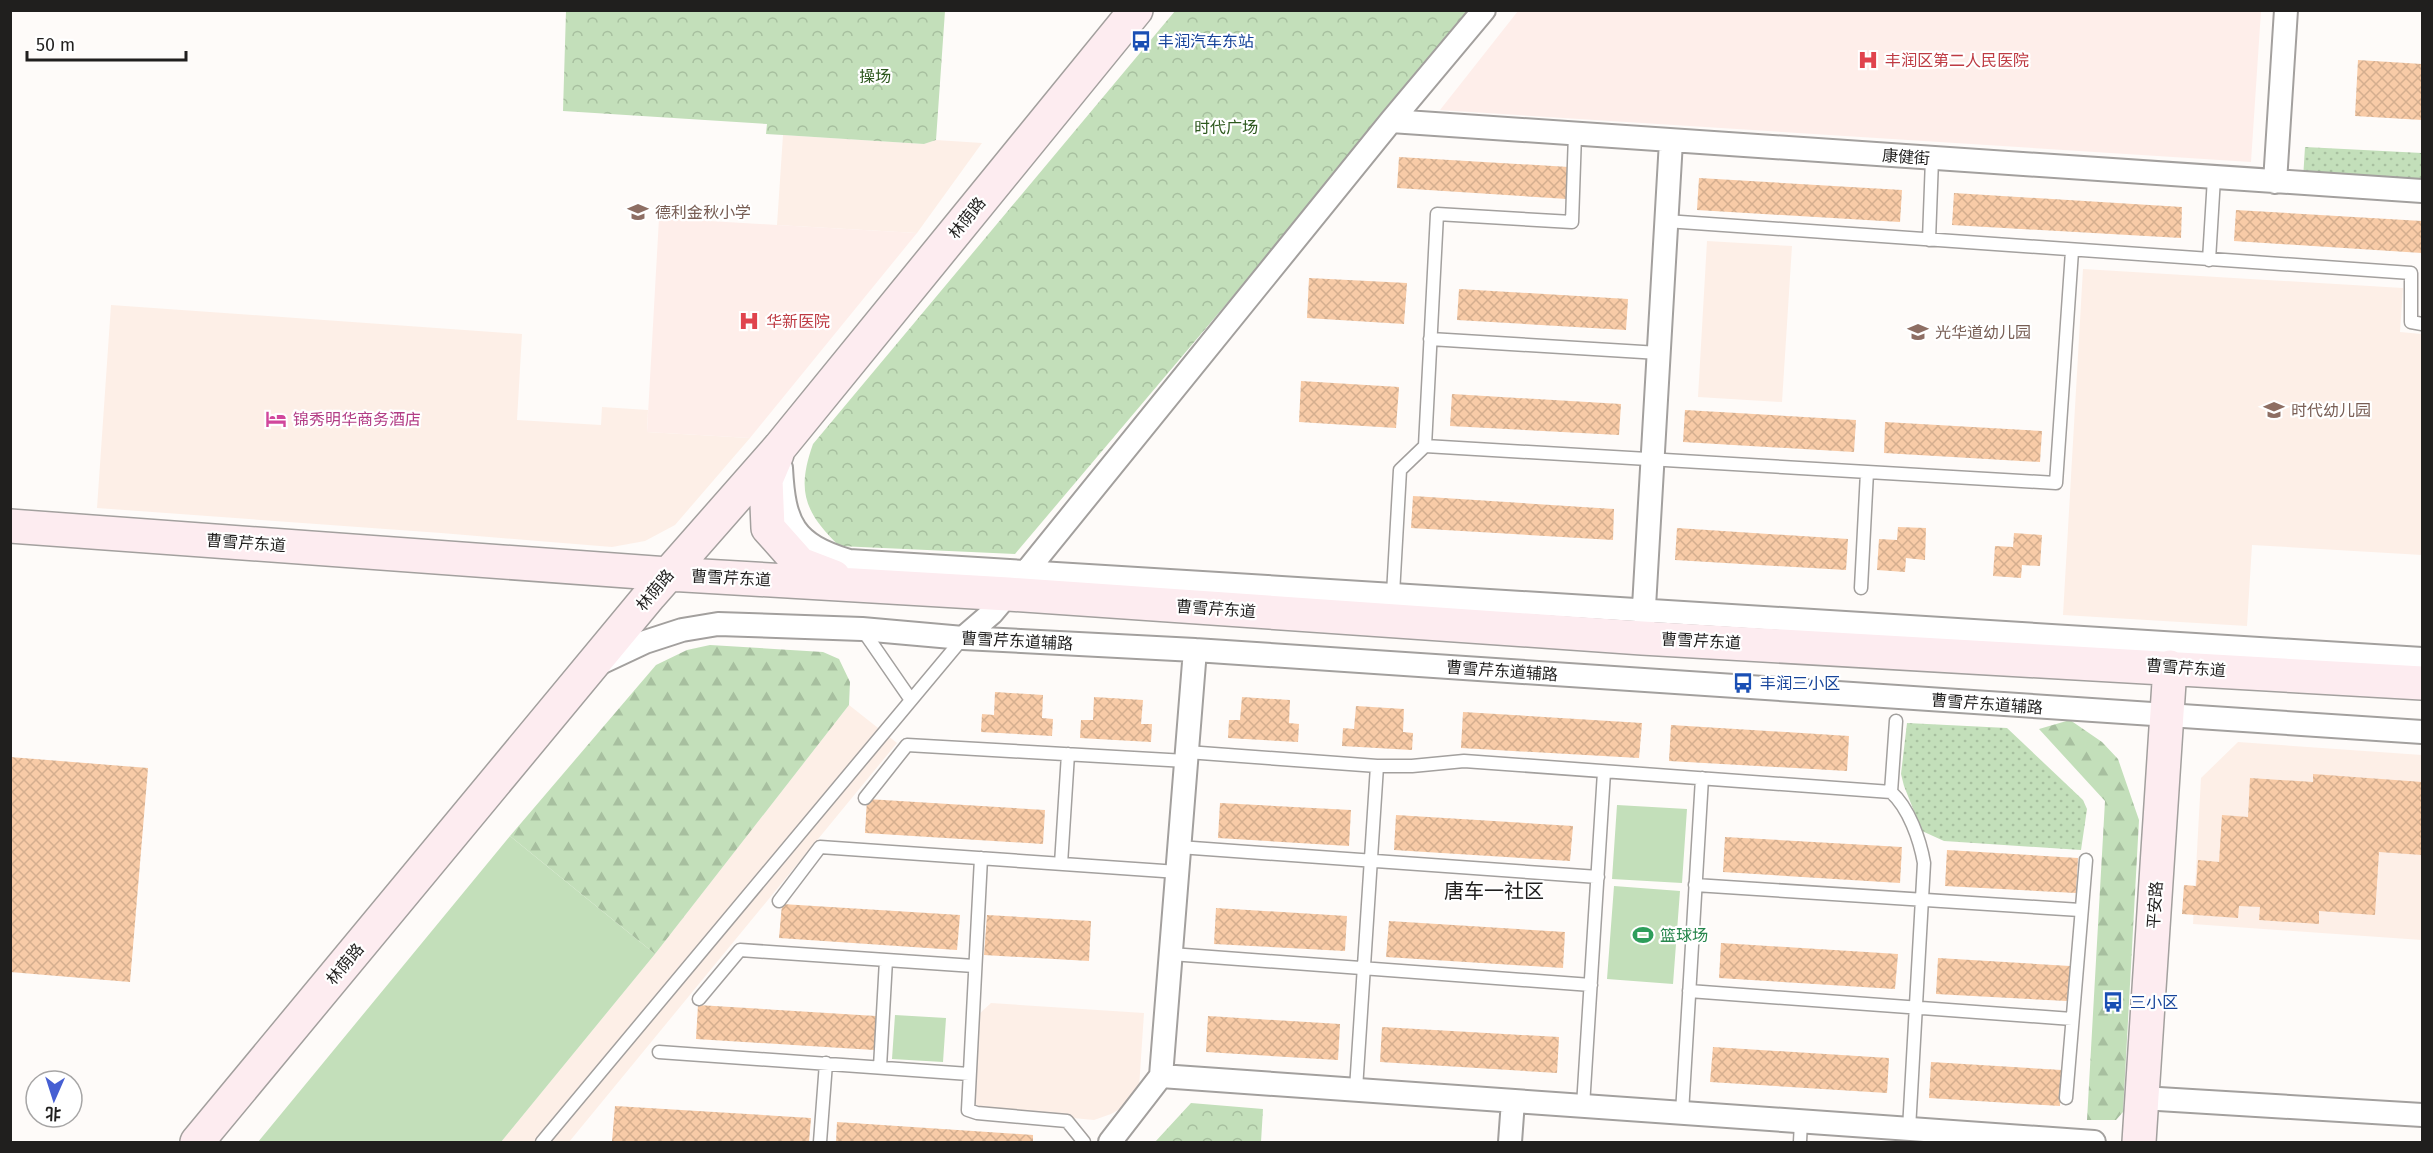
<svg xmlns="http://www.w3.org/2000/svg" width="2433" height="1153" font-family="'Fira Sans','Noto Sans SC',sans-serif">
<defs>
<pattern id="forest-firs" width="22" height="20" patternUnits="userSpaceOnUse" patternTransform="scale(1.5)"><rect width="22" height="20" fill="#c3dfba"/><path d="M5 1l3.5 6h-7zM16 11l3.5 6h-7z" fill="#a7bf9f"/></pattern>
<pattern id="park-crowns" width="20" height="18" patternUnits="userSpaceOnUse" patternTransform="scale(1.5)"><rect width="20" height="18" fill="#c3dfba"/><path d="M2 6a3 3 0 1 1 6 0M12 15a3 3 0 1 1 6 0" fill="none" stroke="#a7bf9f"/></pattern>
<pattern id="garden-dots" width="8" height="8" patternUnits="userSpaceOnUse" patternTransform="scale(1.5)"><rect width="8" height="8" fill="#c3dfba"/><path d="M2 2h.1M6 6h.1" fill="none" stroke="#a7bf9f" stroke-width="1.8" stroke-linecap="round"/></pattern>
<pattern id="building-cross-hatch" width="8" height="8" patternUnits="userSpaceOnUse" patternTransform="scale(1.5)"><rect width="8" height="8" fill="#f8cba7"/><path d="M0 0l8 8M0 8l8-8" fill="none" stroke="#d4ae8f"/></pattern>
</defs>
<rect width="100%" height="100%" fill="#fefbf9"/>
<path fill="#fdefe7" d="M783,135L924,144L936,140L982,143L917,233L777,225Z
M1707,241L1792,246L1782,402L1698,397Z
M2083,269L2403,288L2400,332L2422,334V555L2252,545L2247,626L2063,615Z
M111,305L522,334L517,420L601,425L602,407L648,410L647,432L750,438L675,525L645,541L612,547L441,533L97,508Z
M849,705L897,743L569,1142H501L655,954Z
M2238,742L2422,755V940L2193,924L2201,778Z
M991,1003L1144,1013L1139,1088L1129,1104L1111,1114L1094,1120L979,1109L973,1100L979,1014Z"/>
<path fill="#feeeea" d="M1518,11H2261L2251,162L1440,110Z
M659,218L777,225L917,233L750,438L647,432Z"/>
<path fill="#c3dfba" d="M1617,805L1687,809L1682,883L1612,879Z
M510,836L655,954L501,1142H258Z
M1614,886L1680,891L1673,984L1607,979Z
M895,1015L946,1018L943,1062L892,1059Z"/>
<path fill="url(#forest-firs)" d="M710,645L823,652L839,659L850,682L849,705L655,954L510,836L656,665L687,650Z
M2070,720L2102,742L2118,759L2139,820L2123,1112L2116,1120H2087L2105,801L2039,729Z"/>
<path fill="url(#park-crowns)" d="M566,11H945L936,140L924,144L783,135L766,134L767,124L563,111Z
M1175,11H1474L1015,554L839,546C805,512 796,492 813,444Z
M1191,1103L1263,1109L1261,1142H1155Z"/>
<path fill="url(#garden-dots)" d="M2305,147L2422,153V185L2303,179Z
M1907,723L2007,728L2083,800L2087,809L2081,850L1944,841L1922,831L1904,786L1901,774Z"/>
<path fill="url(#building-cross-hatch)" d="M2358,60L2422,64V120L2355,116Z
M1399,157L1569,167L1567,199L1397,188Z
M1699,178L1902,190L1900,222L1697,210Z
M1954,193L2182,207L2181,238L1952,225Z
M2236,210L2422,221V253L2234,241Z
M1309,278L1407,283L1404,324L1307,318Z
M1459,289L1628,299L1626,330L1457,320Z
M1301,381L1399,387L1396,428L1299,422Z
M1452,394L1621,404L1619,435L1450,426Z
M1685,410L1856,420L1854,452L1683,442Z
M1885,422L2042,431L2040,462L1884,453Z
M1413,496L1614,509L1613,540L1411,528Z
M1898,527L1926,528L1925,560L1906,558L1905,572L1877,570L1879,539L1897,540Z
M1677,528L1848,539L1846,570L1675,560Z
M2014,533L2042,535L2040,566L2022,565L2021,578L1993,576L1995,546L2013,547Z
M995,692L1043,695L1042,718L1053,719L1052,736L981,732L982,714L994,715Z
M1094,697L1143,700L1141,724H1152L1151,742L1080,738L1081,720H1093Z
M1242,697L1290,700L1289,723L1299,724L1298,742L1228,738L1229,720H1240Z
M1356,706L1404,709L1403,732L1413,733L1412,750L1342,746L1343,728L1354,729Z
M1463,712L1642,723L1639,758L1461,748Z
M1671,725L1849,736L1847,771L1669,761Z
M10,757L148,768L130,982L10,972Z
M2313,774L2422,782V855L2379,852L2375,915L2319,911V924L2259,920L2260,907L2239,906L2238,918L2182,914L2184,885L2196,886L2198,860L2219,862L2222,815L2248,817L2250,778L2313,782Z
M867,799L1045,810L1043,844L865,833Z
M1220,803L1351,810L1349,846L1218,838Z
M1396,815L1573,826L1570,861L1394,850Z
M1725,837L1902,847L1900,883L1723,872Z
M1947,850L2078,858L2076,893L1945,886Z
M782,904L960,915L957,950L779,938Z
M1216,908L1347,916L1345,951L1214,944Z
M987,915L1091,921L1089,961L984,955Z
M1389,921L1565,932L1563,968L1386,957Z
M1721,943L1898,954L1895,989L1719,978Z
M1938,958L2070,966L2067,1001L1936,994Z
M698,1005L876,1016L874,1050L696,1039Z
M1208,1016L1340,1024L1338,1060L1206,1052Z
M1382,1027L1559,1037L1557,1073L1380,1062Z
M1713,1047L1889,1058L1887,1093L1710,1082Z
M1931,1062L2062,1070L2060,1106L1929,1098Z
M615,1106L811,1118L809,1142L612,1141Z
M837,1122L1033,1135V1142H836Z"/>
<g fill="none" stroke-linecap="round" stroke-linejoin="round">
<g stroke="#a3a09e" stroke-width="15">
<path id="lane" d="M1666,221L2411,273V322L2422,324
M1929,240L1932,159
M2209,260L2214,178
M1430,339L1659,353
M1425,446L1437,214L1572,222L1575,134
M1861,588L1867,472
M1393,594L1400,470L1425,446L2056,483L2072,251
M862,629L911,700
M1896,721L1891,792C1909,808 1920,840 1924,863L1909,1129
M1187,752L1377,766H1412L1464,761L1891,792
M865,798L907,745L1186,761
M1179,847L1598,877
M981,858L968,1110L977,1113L1067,1121L1084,1142
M1061,864L1068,754
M1695,885L2080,910
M779,901L820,847L1178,872
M1171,954L1591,985
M1689,991L2072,1019
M699,999L740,950L974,966
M659,1052L969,1074
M880,1067L886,960
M1356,1089L1377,766
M2066,1098L2086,860
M1583,1106L1604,772
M1682,1113L1702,778
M542,1142L963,638
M820,1142L826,1063
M1800,1142L1801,1121"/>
</g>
<g stroke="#a3a09e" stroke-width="26">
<path id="street" d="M1391,121L2422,191
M2275,182L2286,10
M781,468C784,524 793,544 849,561L2422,659
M1643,624L1671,141
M963,638L992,613L1008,594L1391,121L1484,10
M596,665L645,642L682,630L718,624L862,629L963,638L1195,650L2422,732
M1161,1076L2094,1142
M2142,1098L2422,1115
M1110,1142L1161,1076L1195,650
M1510,1142L1513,1101"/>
</g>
<g stroke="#a3a09e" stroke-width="36">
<path id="secondary" d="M777,454L766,480L768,528L800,564L834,577
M10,526L668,574L1008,594L1642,638L2422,683
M197,1142L650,595L780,447L1136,10
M2139,1142L2170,667"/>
</g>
<use href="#lane" stroke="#fff" stroke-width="12"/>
<use href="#street" stroke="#fff" stroke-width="22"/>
<use href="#secondary" stroke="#fdecf0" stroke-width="33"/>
</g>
<defs>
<g id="bus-bare" transform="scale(1.62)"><path d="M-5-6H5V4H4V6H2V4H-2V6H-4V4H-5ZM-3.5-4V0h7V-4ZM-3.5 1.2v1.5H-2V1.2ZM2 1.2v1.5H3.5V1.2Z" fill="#1a4fb4" stroke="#fff" stroke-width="2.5" paint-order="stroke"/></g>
<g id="hospital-bare" transform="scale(1.62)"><path d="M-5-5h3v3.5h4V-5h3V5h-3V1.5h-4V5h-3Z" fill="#e0444e" stroke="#fff" stroke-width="2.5" paint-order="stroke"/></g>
<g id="school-bare" transform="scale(1.62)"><path d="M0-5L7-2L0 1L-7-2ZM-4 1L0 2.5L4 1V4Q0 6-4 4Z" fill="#8d6e63" stroke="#fff" stroke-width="2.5" paint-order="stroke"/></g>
<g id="hotel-bare" transform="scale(1.62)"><path d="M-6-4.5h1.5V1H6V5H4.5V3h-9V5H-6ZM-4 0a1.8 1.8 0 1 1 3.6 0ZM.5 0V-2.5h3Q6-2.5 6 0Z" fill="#d1479c" stroke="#fff" stroke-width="2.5" paint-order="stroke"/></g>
<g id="stadium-bare" transform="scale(1.62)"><path d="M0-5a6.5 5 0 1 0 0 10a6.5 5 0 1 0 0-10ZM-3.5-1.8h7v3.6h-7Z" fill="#2e9e5b" stroke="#fff" stroke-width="2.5" paint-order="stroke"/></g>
</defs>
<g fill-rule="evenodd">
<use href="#bus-bare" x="1141" y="41"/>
<use href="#hospital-bare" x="1868" y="60"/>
<use href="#school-bare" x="638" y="212"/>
<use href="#hospital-bare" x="749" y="321"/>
<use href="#school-bare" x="1918" y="332"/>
<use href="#school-bare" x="2274" y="410"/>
<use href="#hotel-bare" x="276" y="419"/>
<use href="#bus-bare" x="1743" y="683"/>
<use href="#stadium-bare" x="1643" y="935"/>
<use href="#bus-bare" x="2113" y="1002"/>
</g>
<g text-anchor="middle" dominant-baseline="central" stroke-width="4.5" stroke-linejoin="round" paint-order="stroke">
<g font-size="16" fill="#164399" stroke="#fff" text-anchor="start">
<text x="1158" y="41">丰润汽车东站</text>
<text x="1760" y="683">丰润三小区</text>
<text x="2130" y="1002">三小区</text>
</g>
<g font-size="16" fill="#be3a42" stroke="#fff" text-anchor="start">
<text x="1885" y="60">丰润区第二人民医院</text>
<text x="766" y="321">华新医院</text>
</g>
<g font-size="16" fill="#2d581e" stroke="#fff">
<text x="875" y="76">操场</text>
<text x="1226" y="127">时代广场</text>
</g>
<g font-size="16" fill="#201f1e" stroke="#fff">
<text transform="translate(1906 157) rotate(4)">康健街</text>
<text transform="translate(967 218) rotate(-51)">林荫路</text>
<text transform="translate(246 543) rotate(4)">曹雪芹东道</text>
<text transform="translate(731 578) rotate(3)">曹雪芹东道</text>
<text transform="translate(655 590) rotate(-50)">林荫路</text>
<text transform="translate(1216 609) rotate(4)">曹雪芹东道</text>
<text transform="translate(1017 641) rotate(3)">曹雪芹东道辅路</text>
<text transform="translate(1701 641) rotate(3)">曹雪芹东道</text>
<text transform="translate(2186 668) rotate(4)">曹雪芹东道</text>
<text transform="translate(1502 671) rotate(4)">曹雪芹东道辅路</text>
<text transform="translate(1987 704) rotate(4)">曹雪芹东道辅路</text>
<text transform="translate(2155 905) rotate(-86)">平安路</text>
<text transform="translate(345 964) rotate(-50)">林荫路</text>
</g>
<g font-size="16" fill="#785e54" stroke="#fff" text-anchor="start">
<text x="655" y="212">德利金秋小学</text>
<text x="1935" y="332">光华道幼儿园</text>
<text x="2291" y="410">时代幼儿园</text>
</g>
<g font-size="16" fill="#b23c85" stroke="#fff" text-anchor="start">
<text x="293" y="419">锦秀明华商务酒店</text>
</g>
<g font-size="16" fill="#27864d" stroke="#fff" text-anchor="start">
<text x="1660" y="935">篮球场</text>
</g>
<g font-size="20" fill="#201f1e" stroke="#fff">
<text x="1494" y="891">唐车一社区</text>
</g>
</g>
<rect width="2433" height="1153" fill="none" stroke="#201f1e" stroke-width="24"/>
<g transform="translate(54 1099) rotate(183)"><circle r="28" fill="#ffffff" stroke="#a6a5a5" stroke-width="1.5"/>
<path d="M0-4.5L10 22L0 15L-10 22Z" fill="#465fd3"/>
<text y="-9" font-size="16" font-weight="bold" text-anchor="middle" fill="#201f1e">北</text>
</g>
<path d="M27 51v9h159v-9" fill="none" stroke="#201f1e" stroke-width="3"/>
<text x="36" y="51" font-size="18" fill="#201f1e" stroke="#ffffff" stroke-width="4.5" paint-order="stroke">50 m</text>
</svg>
